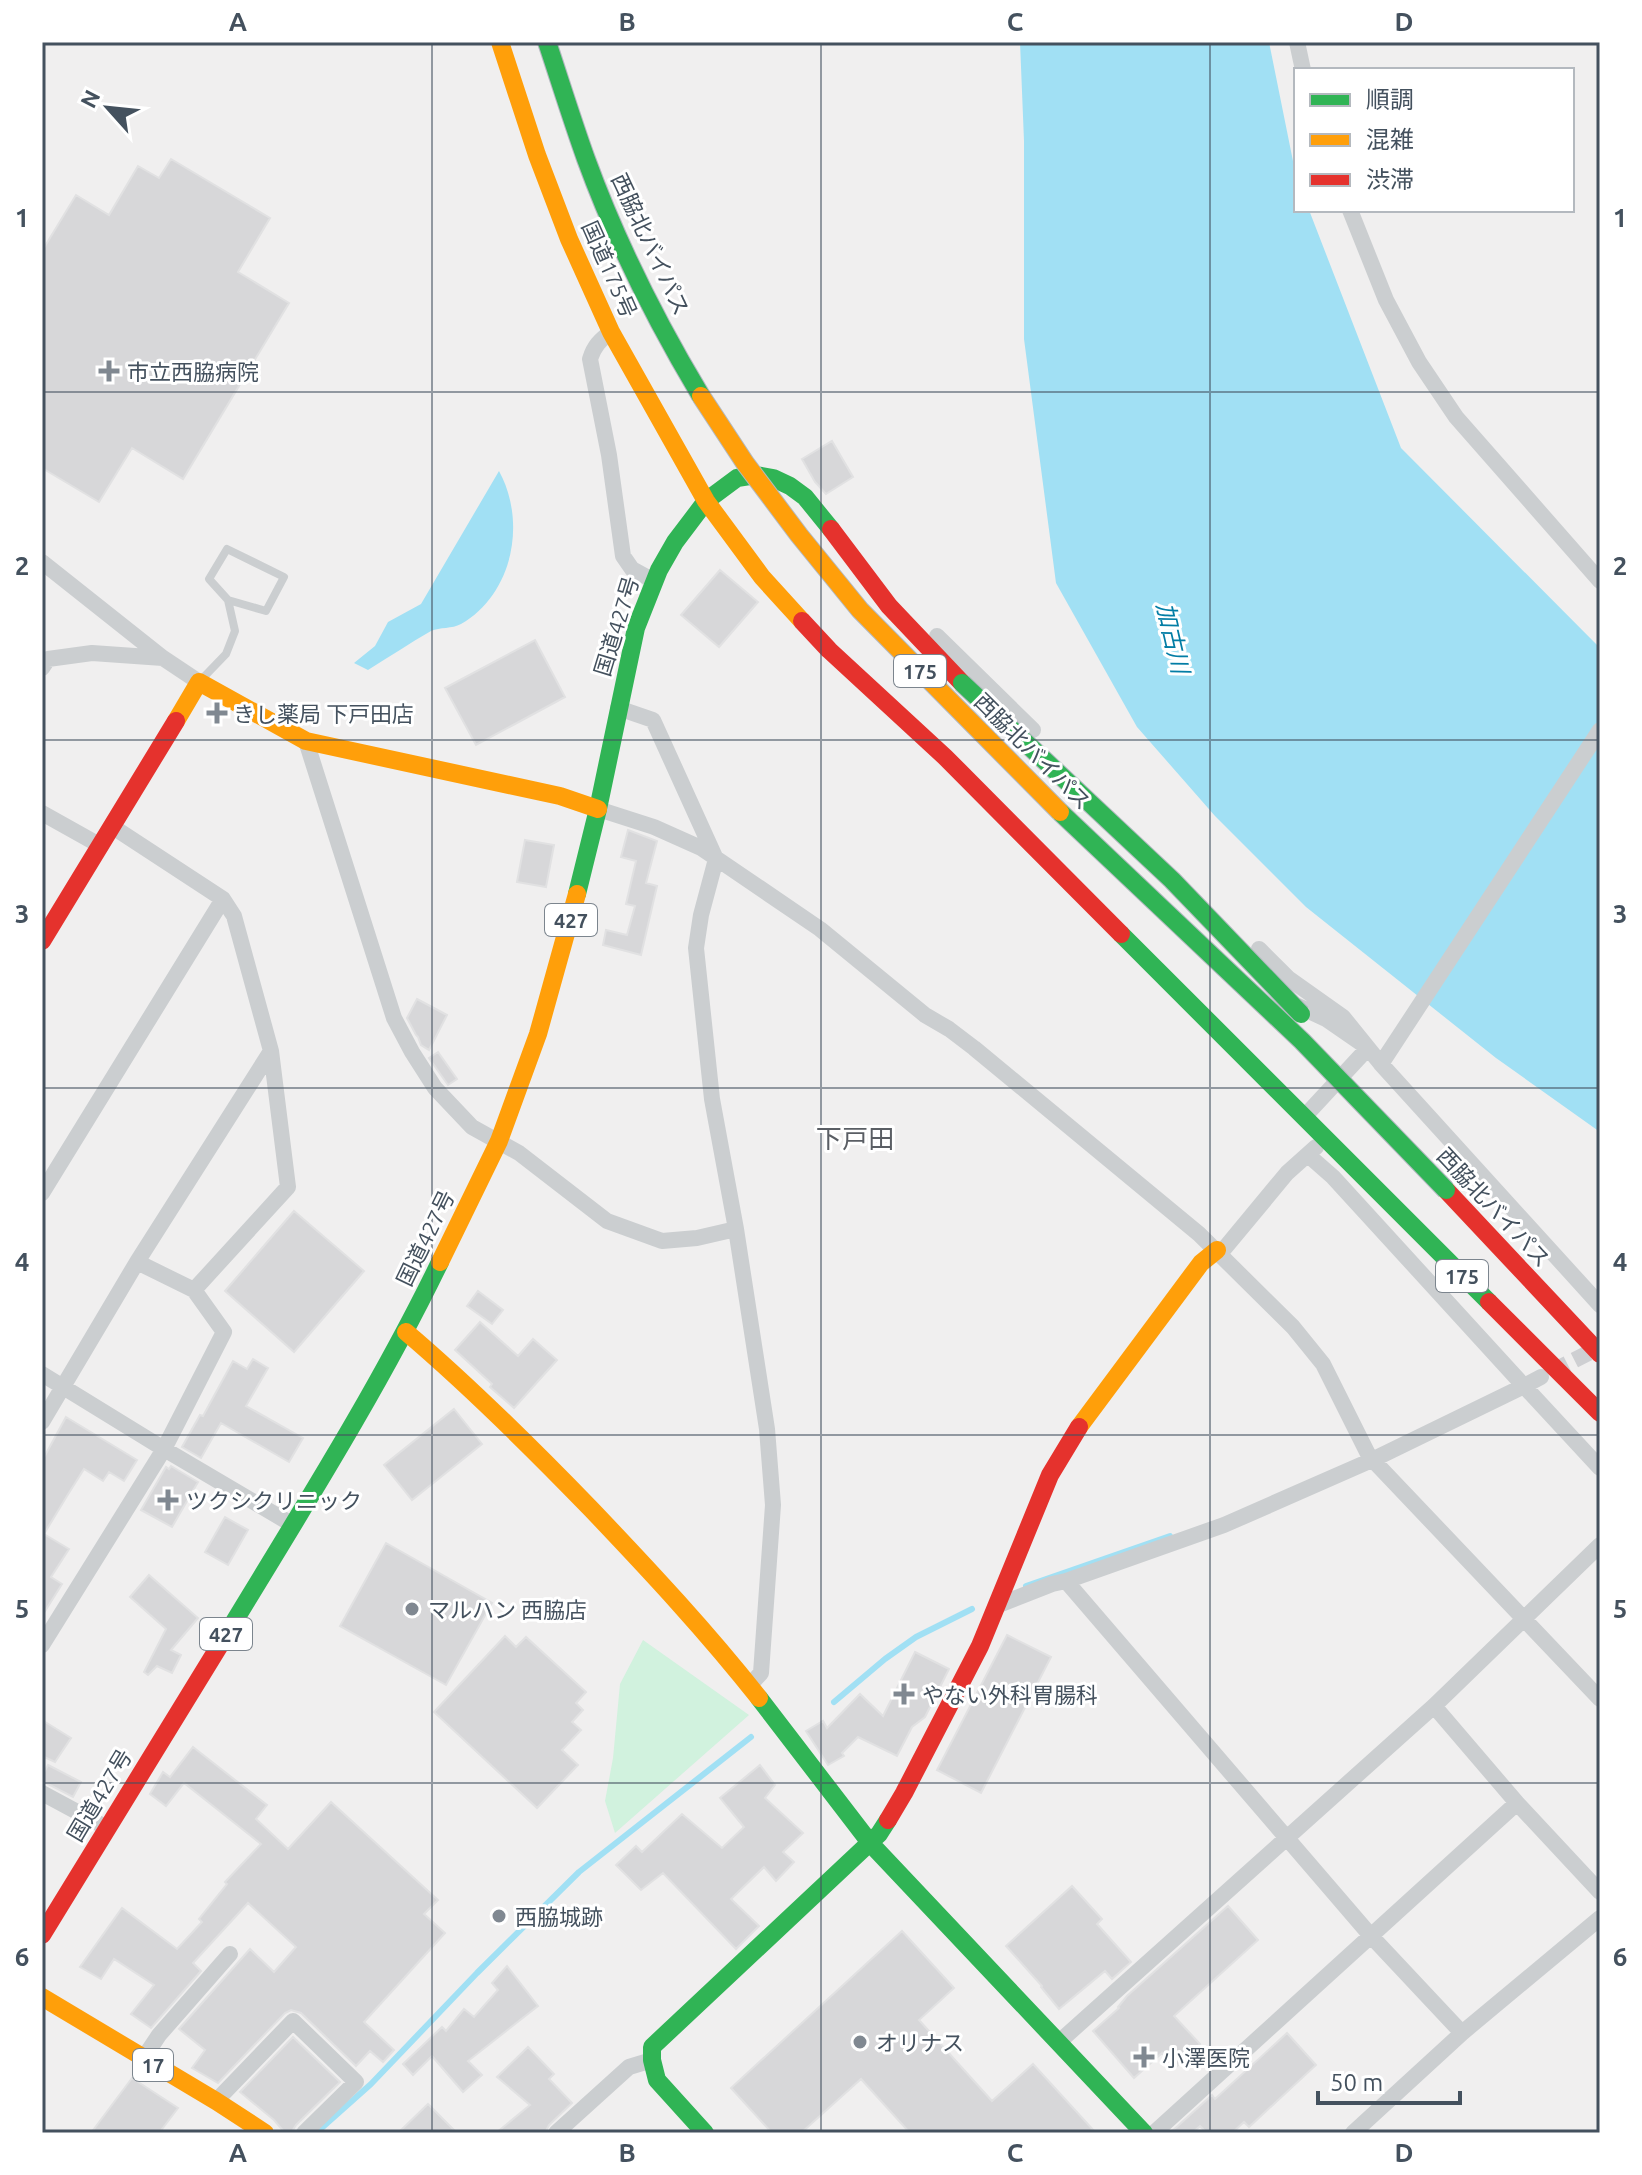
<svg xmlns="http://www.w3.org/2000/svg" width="1642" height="2175" font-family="Ubuntu,'Noto Sans JP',sans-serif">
<rect width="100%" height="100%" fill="#f0efef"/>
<path fill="#d1f2de" d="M643,1640L749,1715L615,1833L605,1801L613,1758L620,1684Z"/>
<path fill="#a1e0f4" d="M1020,42H1269L1296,176V210H1309L1401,448L1600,648V1132L1496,1058L1306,907L1215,816L1137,727L1056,583L1024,339V141Z
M499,471C527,522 513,594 461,624C452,629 440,627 431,631C410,643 389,657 368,670L354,663L375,646L388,622L421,604Z"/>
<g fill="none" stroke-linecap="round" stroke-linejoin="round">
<path stroke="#a1e0f4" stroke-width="6" d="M1026,1586L1170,1536
M834,1702L885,1659L916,1637L972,1609
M316,2133L371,2084L477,1973L579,1872L751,1737"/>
</g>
<path fill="#d7d7d9" stroke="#e1e1e2" stroke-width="2" d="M171,159L270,218L238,272L289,303L183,479L132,448L99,502L42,468V251L76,195L109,215L138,166L159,178Z
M832,441L853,477L826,494L815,482L802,459Z
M720,570L758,602L719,647L681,615Z
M535,640L565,697L476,745L445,688Z
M628,830L657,841L646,883L657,886L641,955L603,945L606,930L627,935L635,906L626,904L636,861L621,857Z
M525,840L554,845L546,887L517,882Z
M417,999L447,1015L429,1050L421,1045L418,1037L416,1035L407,1018Z
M438,1052L457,1079L448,1085L429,1058Z
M294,1211L364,1271L294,1352L225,1291Z
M478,1291L503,1310L492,1324L467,1306Z
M480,1322L518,1356L533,1339L557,1360L514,1408L490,1387L492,1384L455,1350Z
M253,1359L268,1368L246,1406L303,1438L289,1462L221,1423L201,1458L182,1447L200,1415L203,1416L233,1361L247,1369Z
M454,1409L482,1444L412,1500L384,1465Z
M66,1417L137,1460L124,1481L109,1472L103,1481L84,1469L67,1496L44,1534L69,1549L51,1577L62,1584L42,1616V1461Z
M171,1466L198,1482L172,1527L141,1510L166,1467L169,1469Z
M225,1517L248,1530L228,1565L205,1552Z
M386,1543L492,1603L446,1685L340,1626Z
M149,1575L198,1618L171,1650L181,1655L172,1673L157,1666L148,1675L144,1672L166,1629L130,1597Z
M1007,1635L1051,1657L981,1793L937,1770Z
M505,1636L516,1647L526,1637L586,1692L576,1703L583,1710L572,1722L581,1730L562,1750L578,1765L537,1808L434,1712Z
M915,1652L949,1669L925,1717L912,1727L897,1756L858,1737L842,1753L844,1756L828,1765L806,1731L823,1721L827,1728L860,1694L883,1716Z
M42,1720L71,1738L55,1762L42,1756Z
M193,1747L267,1805L256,1819L288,1849L331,1802L438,1900L424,1914L445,1933L364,2022L394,2050L383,2062L370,2051L356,2066L301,2013L291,2010L285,2013L218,2083L192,2068L205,2050L179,2029L250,1949L274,1972L296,1947L248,1903L193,1963L201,1971L151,2028L131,2014L154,1985L114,1959L101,1979L80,1967L122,1908L177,1949L202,1922L199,1919L227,1884L225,1882L261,1844L184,1783L166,1806L150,1794L163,1772L170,1777Z
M48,1765L81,1782L73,1797L42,1781V1776Z
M760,1765L775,1785L765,1798L803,1833L783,1852L794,1862L776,1881L764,1867L731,1899L759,1926L736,1949L663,1873L641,1890L616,1865L636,1846L642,1852L682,1814L722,1848L744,1827L720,1798Z
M1072,1886L1102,1919L1097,1924L1131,1962L1112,1979L1105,1971L1059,2009L1041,1987L1042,1986L1006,1946Z
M1228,1906L1258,1940L1174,2016L1200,2044L1175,2068L1162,2053L1134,2078L1093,2031L1119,2008L1118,2007L1127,1996Z
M902,1931L954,1988L919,2020L992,2101L1033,2064L1096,2133H910L861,2079L801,2133H772L731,2088Z
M507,1966L538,2006L468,2061L482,2075L463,2092L432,2056L413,2075L403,2064L442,2027L446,2031L464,2009L474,2017L498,1990L492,1983Z
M1287,2033L1316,2065L1249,2127L1244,2122L1232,2133H1207L1200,2126L1192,2133H1170L1212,2095L1215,2099Z
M293,2037L340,2082L296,2125L291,2133H285L274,2120L240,2092Z
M528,2047L554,2074L549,2079L572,2103L549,2125L545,2133H496L530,2105L497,2077Z
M132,2078L178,2108L159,2133H91Z
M428,2104L457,2133H398Z"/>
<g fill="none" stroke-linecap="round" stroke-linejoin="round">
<path stroke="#cecfd2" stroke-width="16" stroke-dasharray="16 8" stroke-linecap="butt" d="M1553,1371L1600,1347"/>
<path stroke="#cbced0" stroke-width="8" d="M199,682L226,654L235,631L228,600L209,579L227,549L284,577L266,611L228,600"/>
<path stroke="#cbced0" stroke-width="16" d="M1297,42L1303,70
M1350,210L1386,300L1419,362L1456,417L1600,581
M611,332C600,340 594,346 590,359L609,455L623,556L632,569L654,581
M42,562L163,658L199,682
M937,636L1033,730
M42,668L48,659L92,653L163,658
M618,708L653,720L716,859L701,915L696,948L712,1099L736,1229L767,1429L773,1505L761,1673L749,1686
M306,741L394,1018L412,1052L435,1088L472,1127L519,1153L607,1221L662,1241L697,1238L736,1229
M598,809L654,827L701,848L820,929L925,1015L949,1029L974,1048L1199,1234L1293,1327L1323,1364L1369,1456L1600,1699
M42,813L101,846
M1259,949L1288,978L1343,1017L1381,1064L1600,1305
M1298,1006L1326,1019L1368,1048L1305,1116
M1381,1064L1600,730
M1308,1155L1333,1177L1524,1386L1541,1377
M42,1193L223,899
M1217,1250L1224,1249L1287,1173L1316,1147
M194,1290L288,1187L271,1051
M42,1374L164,1449L293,1525
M42,1422L137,1262L271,1051L234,916L223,899L113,827
M1066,1581L1371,1936L1462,2033
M996,1606L1052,1584L1066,1581L1224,1525L1372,1460L1524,1386L1600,1468
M42,1645L164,1449L224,1332L194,1290L137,1262
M1434,1706L1517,1803L1600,1892
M42,1793L107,1828
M1059,2042L1434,1706L1600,1545
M143,2059L159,2035L230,1954
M216,2101L293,2021L356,2082L304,2133
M556,2133L629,2067L652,2060
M1154,2133L1517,1803
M1353,2133L1462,2033L1600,1918"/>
<path stroke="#30b455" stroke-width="18" d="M577,894L598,809L636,628L659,570L675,542L706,501L737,478L756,475L773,478L790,486L805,497L831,529
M1121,934L1489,1302
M223,1640C298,1516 377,1392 440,1262
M759,1698L871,1844L1144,2133
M705,2133L657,2080L652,2060V2047L879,1834L888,1820"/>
<path stroke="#ff9f0a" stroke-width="18" d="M500,42L537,155L569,239L611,332L706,501L762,577L802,621
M176,721L199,682L306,741L560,796L598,809
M440,1262L499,1141L538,1034L577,894
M406,1332C472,1388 532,1448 592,1510C650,1571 707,1632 759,1698
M1079,1427L1201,1263L1217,1250
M42,1997L216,2101L265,2133"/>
<path stroke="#e5322d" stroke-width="18" d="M831,529L889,606L962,683
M802,621L829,650L945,757L1121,934
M42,941L176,721
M1446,1190L1600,1354
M1489,1302L1600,1413
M888,1820L904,1793L980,1646L1050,1475L1079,1427
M42,1935L223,1640"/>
<g stroke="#b3b9c0" stroke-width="20" stroke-linecap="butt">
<path id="fast-bridge" d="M547,42C560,81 572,120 586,159C616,241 656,321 701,396
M962,683L1172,880L1301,1014
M1060,812L1302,1041L1446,1190"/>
</g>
<g stroke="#b3b9c0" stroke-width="20" stroke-linecap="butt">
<path id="slow-bridge" d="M701,396L745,463L799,535L860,610L1060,812"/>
</g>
<use href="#fast-bridge" stroke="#30b455" stroke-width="18"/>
<use href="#slow-bridge" stroke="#ff9f0a" stroke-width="18"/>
</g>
<path fill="none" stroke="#44515e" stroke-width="2" stroke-opacity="0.55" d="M432,42V2133M821,42V2133M1210,42V2133M42,392H1600M42,740H1600M42,1088H1600M42,1435H1600M42,1783H1600"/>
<g fill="#808891" stroke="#fff" stroke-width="3">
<path d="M105 359h8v8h8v8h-8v8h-8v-8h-8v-8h8z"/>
<path d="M213 701h8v8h8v8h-8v8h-8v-8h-8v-8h8z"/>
<path d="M164 1488h8v8h8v8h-8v8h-8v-8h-8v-8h8z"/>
<circle cx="412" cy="1609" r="8"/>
<path d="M900 1682h8v8h8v8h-8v8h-8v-8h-8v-8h8z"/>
<circle cx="499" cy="1916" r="8"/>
<circle cx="860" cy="2042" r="8"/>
<path d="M1140 2045h8v8h8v8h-8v8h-8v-8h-8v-8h8z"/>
</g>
<g text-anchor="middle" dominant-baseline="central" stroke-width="6" stroke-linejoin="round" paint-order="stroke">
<g fill="#fff" stroke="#7c858e" stroke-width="2">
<rect x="894" y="655" width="52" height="32" rx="6"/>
<rect x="545" y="904" width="52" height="32" rx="6"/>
<rect x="1436" y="1260" width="52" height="32" rx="6"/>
<rect x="200" y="1618" width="52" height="32" rx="6"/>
<rect x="133" y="2049" width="40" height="32" rx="6"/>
</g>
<g font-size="20" font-weight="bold" fill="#44515e">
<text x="920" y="671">175</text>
<text x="571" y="920">427</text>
<text x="1462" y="1276">175</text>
<text x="226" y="1634">427</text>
<text x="153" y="2065">17</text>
</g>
<g font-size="22" fill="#44515e" stroke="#fff">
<text transform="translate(651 244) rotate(65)">西脇北バイパス</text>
<text transform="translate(610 269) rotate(66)">国道175号</text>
<text transform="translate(616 626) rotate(-73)">国道427号</text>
<text transform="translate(1033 751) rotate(45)">西脇北バイパス</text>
<text transform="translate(1494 1207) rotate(47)">西脇北バイパス</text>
<text transform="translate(425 1238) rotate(-64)">国道427号</text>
<text transform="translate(99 1795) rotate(-59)">国道427号</text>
</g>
<g font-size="22" fill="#44515e" stroke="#fff" text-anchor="start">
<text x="127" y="371">市立西脇病院</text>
<text x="233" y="713">きし薬局 下戸田店</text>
<text x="186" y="1500">ツクシクリニック</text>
<text x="428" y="1609">マルハン 西脇店</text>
<text x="922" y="1694">やない外科胃腸科</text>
<text x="515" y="1916">西脇城跡</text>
<text x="876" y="2042">オリナス</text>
<text x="1162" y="2057">小澤医院</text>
</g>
<g font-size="24" font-style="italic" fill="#027da5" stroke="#fff">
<text transform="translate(1173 638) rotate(77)">加古川</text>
</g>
<g font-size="26" fill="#5a5e64" stroke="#fff">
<text x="855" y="1138">下戸田</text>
</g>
</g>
<rect width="1642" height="2175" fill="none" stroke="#ffffff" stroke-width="88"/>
<rect x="1294" y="68" width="280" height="144" fill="#ffffff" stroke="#b4b9bf" stroke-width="2"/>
<rect x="1310" y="94" width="40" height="12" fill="#30b455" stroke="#b4b9bf" stroke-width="2"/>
<text x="1366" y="108" font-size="24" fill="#44515e">順調</text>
<rect x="1310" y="134" width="40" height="12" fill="#ff9f0a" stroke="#b4b9bf" stroke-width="2"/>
<text x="1366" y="148" font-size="24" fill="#44515e">混雑</text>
<rect x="1310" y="174" width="40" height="12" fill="#e5322d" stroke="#b4b9bf" stroke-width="2"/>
<text x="1366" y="188" font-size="24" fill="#44515e">渋滞</text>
<g transform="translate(108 108) rotate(297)" stroke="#ffffff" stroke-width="6" paint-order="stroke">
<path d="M0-6L14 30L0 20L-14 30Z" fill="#44515e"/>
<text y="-12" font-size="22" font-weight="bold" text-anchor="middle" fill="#44515e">N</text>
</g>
<path d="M1318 2091v12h142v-12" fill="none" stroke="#44515e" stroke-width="4"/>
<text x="1330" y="2091" font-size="24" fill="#44515e" stroke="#ffffff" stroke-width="6" paint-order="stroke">50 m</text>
<rect x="44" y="44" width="1554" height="2087" fill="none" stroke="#44515e" stroke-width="3"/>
<g font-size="26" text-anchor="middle" font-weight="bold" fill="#44515e">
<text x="238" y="31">A</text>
<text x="627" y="31">B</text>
<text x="1015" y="31">C</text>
<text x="1404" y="31">D</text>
<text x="22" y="227">1</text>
<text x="1620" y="227">1</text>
<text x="22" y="575">2</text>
<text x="1620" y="575">2</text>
<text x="22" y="923">3</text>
<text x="1620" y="923">3</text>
<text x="22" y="1271">4</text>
<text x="1620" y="1271">4</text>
<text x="22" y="1618">5</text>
<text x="1620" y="1618">5</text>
<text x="22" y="1966">6</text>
<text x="1620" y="1966">6</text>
<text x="238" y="2162">A</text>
<text x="627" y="2162">B</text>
<text x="1015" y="2162">C</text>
<text x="1404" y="2162">D</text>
</g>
</svg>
